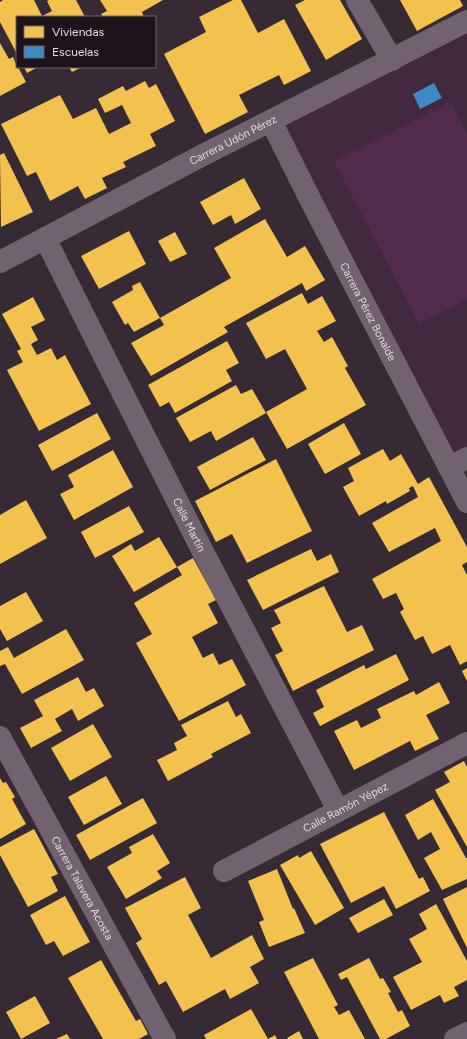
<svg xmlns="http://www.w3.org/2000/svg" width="467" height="1039" font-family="Figtree,sans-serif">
<rect width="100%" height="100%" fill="#362b34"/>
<path fill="#41293e" d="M467,21V458L449,467L271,121Z"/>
<path fill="#532b4c" d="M451,102L467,134V299L419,324L334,161Z"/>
<path fill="#f2c14e" d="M3,0H34L42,16L52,11L47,1L49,0H76L85,17H17V54L0,22V2Z
M100,0H163L142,12L144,17H103L101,14L107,11Z
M233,0H241L258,33L284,19L311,71L284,85L279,75L239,95L248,112L205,134L164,54L206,32L199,17Z
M305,0H340L362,39L326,60L295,5Z
M400,0H460L463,6L417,31Z
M0,43L9,59L13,57L17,67H18L26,82L0,96Z
M24,67H38L27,73Z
M69,67H82L72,72Z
M145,81L149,88L156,84L175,121L150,134L156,146L123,162L126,167L102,178L107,188L85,199L78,186L50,201L36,172L27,176L1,124L60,95L73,119L96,108L109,134L131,123L122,105L105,113L98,99L123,86L126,91Z
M4,153L33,212L1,227L0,155Z
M244,178L261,209L235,224L231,215L213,225L200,202Z
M265,219L287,257L305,246L325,280L306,291L302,283L224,327L228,332L151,376L131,343L164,325L160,318L231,278L214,248Z
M129,231L146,264L99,289L81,256Z
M175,232L187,254L170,262L158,241Z
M140,282L160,318L134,332L128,323L125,325L112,302L133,290L132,286Z
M302,293L308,304L322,296L336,321L317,331L324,342L332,337L348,366L345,368L366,405L287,449L266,412L307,389L285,349L266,359L246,323Z
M33,297L45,320L31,327L38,340L31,344L37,355L51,348L57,360L65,355L91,404L39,431L7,370L23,362L17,351L21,349L2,314Z
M227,341L239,363L226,370L232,381L175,413L169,402L160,407L148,385Z
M236,385L241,394L252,389L266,413L216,441L211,431L190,442L176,418Z
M97,413L111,439L52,471L38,445Z
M344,423L361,454L325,474L308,444Z
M253,437L266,460L210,490L197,467Z
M383,449L390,461L401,454L418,484L429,477L467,547V562L462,565L467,575V661L460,665L450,645L432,654L423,636L415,640L400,612L404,609L396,593L383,599L372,579L441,541L435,528L389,552L372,523L418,497L413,486L409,488L410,491L387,504L386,501L359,516L343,487L354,481L348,468Z
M113,450L133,487L74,520L60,494L74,487L68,475Z
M276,459L312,531L247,563L232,534L216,542L195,501Z
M26,500L47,538L0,564V515Z
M129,506L144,532L95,558L81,532Z
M159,537L177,567L134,592L112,556L131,544L135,551Z
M311,549L317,561L331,554L339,572L263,610L247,580Z
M193,558L216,600L208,604L218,623L192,637L203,658L213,653L219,665L232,659L246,685L179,721L136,643L152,634L134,603L182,575L177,567Z
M324,586L347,632L362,625L374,650L293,691L275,655L283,651L271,628L281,623L274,610Z
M26,592L43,621L7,641L0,629V606Z
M66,629L84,660L22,694L5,664L0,666V651L8,647L14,658Z
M396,654L409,680L320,726L313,713L324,707L316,690L364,665L366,669Z
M467,668V681L462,671Z
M78,677L86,692L94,688L104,706L78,721L72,709L55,719L62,731L31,748L20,728L43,716L34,700Z
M439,682L450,703L426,715L439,739L415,751L410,741L354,770L334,731L357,720L361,728L381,718L377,709L414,691L416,695Z
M228,701L236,717L241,714L251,733L211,754L213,757L168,781L157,760L177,750L174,743L187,736L181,725Z
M93,724L112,757L70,781L51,748Z
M464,761L467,767V847L435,790L450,782L444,772Z
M106,776L122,804L84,825L68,797Z
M0,778L3,783L6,782L15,797L12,799L26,824L0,839Z
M143,798L157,823L90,860L76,835Z
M433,799L466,858H467V879L442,890L424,858L440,849L431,832L418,840L405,815Z
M384,812L419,879L423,877L430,891L396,909L384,886L351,903L320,844Z
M34,829L58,874L51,877L58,891L28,907L0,855V847Z
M153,834L170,863L157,871L162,878L126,899L107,867L132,853L129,847Z
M311,851L344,908L315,925L280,865L298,855L299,858Z
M277,869L293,909L294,908L305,933L269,947L259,922L264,920L248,881Z
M185,877L201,908L188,915L211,958L252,935L264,959L250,967L259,983L230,999L225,989L183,1012L166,981L159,985L136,943L142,939L125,908Z
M467,887V948L443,899Z
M65,896L90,942L63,956L54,941L46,945L30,915Z
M384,899L393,915L358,933L349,918Z
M436,904L467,961V980L454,987L459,996L444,1003L440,995L411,1010L393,977L422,962L409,939L427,929L419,914Z
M313,958L338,1005L334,1007L339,1015L349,1010L365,1039H319L284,972Z
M369,958L380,979L383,978L391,992L388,993L398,1012L402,1010L410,1026L386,1039H380L347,977L341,980L338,974Z
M101,960L136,1021L140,1019L148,1034L139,1039H103L68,978Z
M35,996L50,1023L21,1039L6,1012Z
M251,1009L268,1039H206L204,1035Z
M299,1031L303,1039H288L287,1038Z
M67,1034L70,1039H56Z
M275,1035L277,1039H268Z"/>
<path fill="#3f88c5" d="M434,83L442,98L420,109L413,94Z"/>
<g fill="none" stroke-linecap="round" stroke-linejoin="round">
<g stroke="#70626e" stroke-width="22">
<path d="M357,0L392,60"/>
<path id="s1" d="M271,121L313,205L467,502"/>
<path id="s2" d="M45,238L114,376L199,544L338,810"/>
<path id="s3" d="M0,262L203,155L467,21"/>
<path d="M449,467L467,458"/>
<path id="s4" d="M0,737L165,1039"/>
<path id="s5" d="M224,871L467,743"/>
<path d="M455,1039L467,1033"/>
</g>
</g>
<g text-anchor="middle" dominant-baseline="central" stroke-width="4" stroke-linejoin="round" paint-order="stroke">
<g font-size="11" fill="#e6d8e3" stroke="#1c131b">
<text stroke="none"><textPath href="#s3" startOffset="263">Carrera Udón Pérez</textPath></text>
<text stroke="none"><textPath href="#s1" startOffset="214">Carrera Pérez Bonalde</textPath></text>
<text stroke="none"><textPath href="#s2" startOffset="321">Calle Martín</textPath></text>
<text stroke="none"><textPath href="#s5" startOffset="137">Calle Ramón Yépez</textPath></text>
<text stroke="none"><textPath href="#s4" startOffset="172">Carrera Talavera Acosta</textPath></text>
</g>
</g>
<rect x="16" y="16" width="140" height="52" fill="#1c131b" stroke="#6d626b"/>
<rect x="24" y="26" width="20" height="12" fill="#f2c14e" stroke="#6d626b"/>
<text x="52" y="36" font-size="12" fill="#e6d8e3">Viviendas</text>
<rect x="24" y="46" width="20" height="12" fill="#3f88c5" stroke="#6d626b"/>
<text x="52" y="56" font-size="12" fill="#e6d8e3">Escuelas</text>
</svg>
